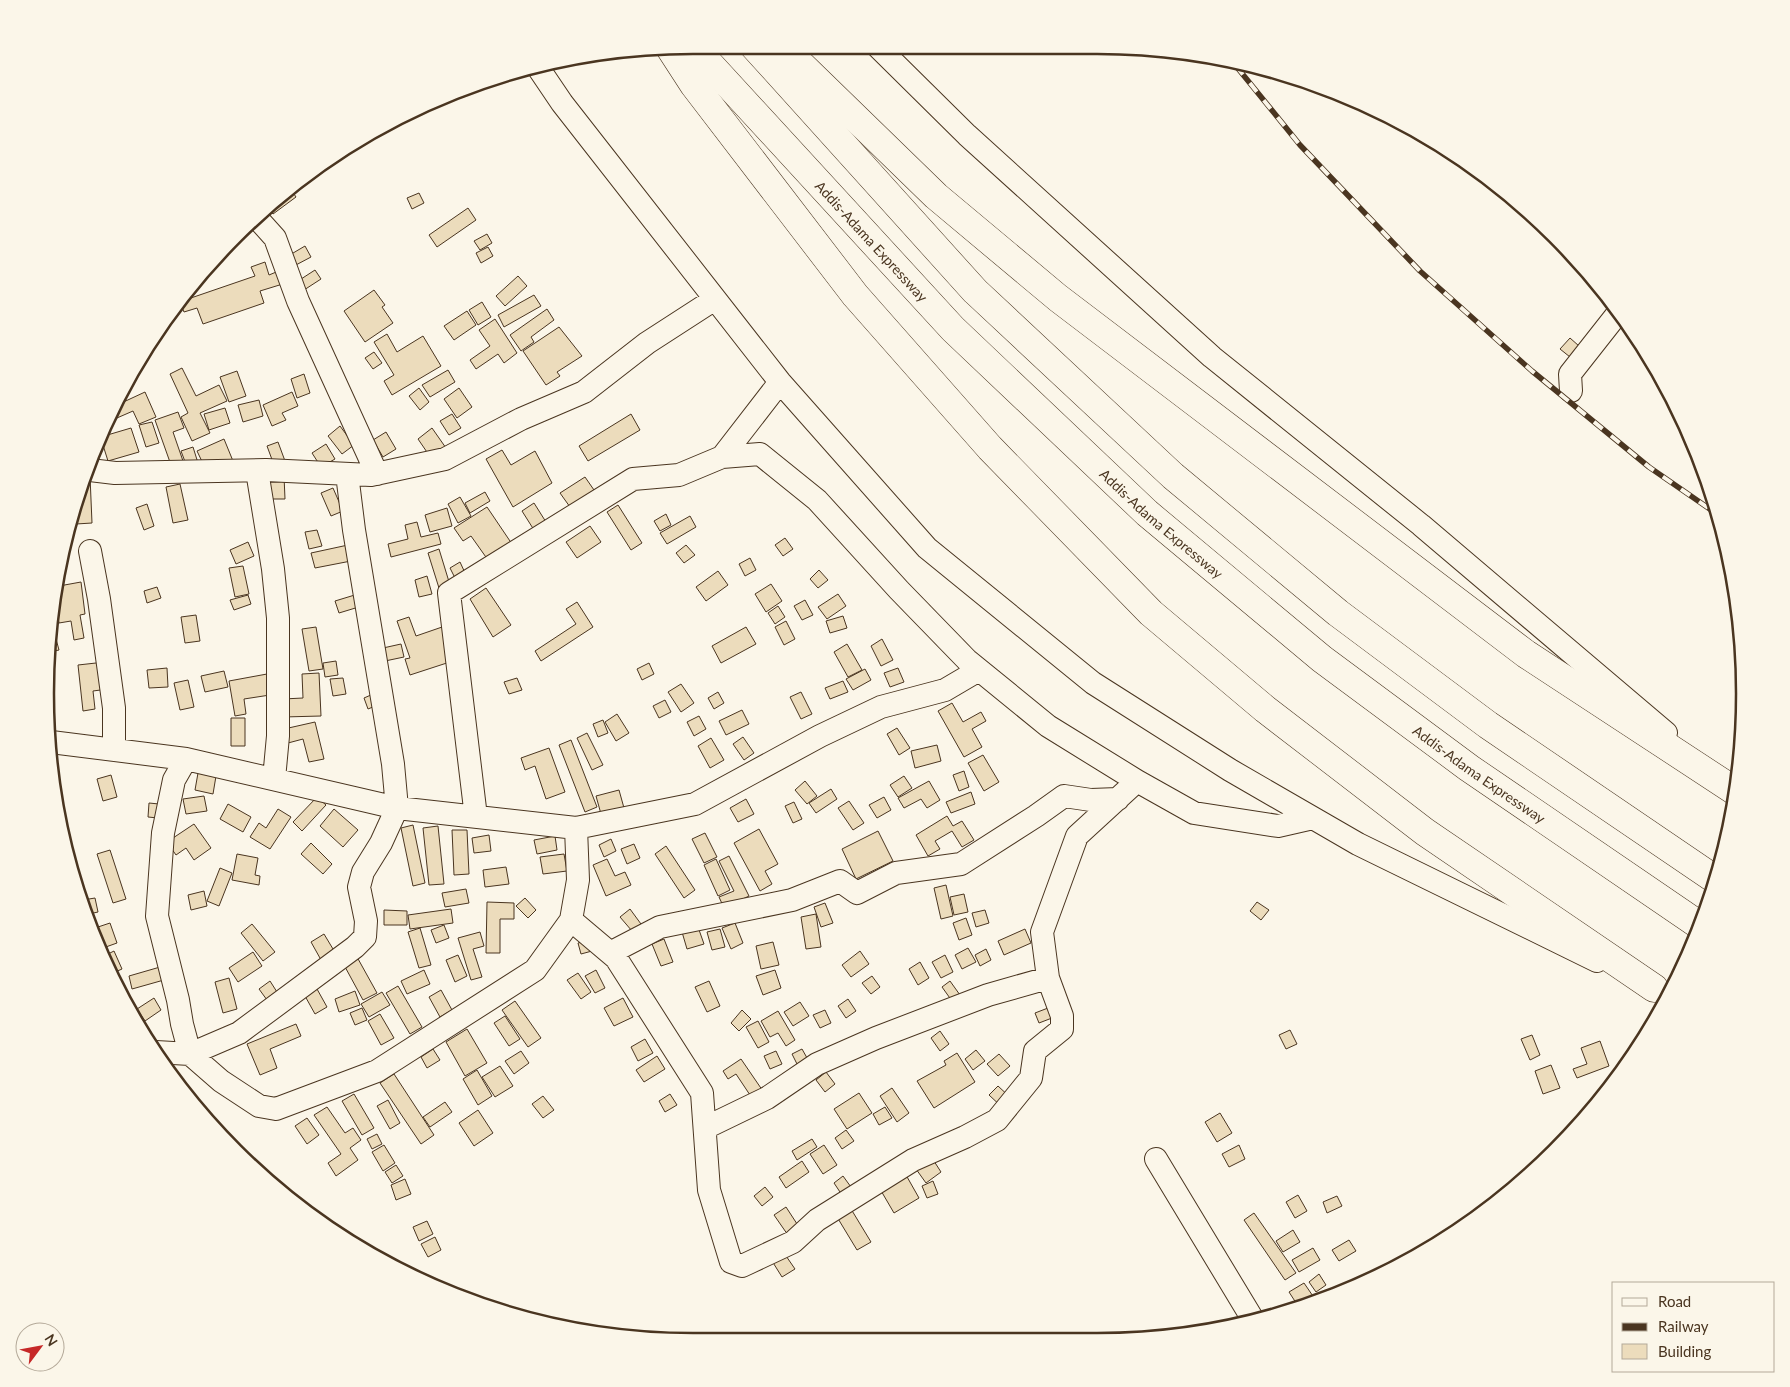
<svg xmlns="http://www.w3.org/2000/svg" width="1790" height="1387" font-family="Lato,sans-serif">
<rect width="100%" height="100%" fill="#fbf6e9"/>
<path fill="#ecdcbc" stroke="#4a3520" d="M292,191L296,197L273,214L269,209Z
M419,193L424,203L412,209L407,198Z
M468,208L476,220L437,247L429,235Z
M487,234L492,243L480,250L474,241Z
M305,246L311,257L294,266L288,256Z
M488,247L493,256L481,263L476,253Z
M265,262L269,275L281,270L286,283L260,291L264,303L203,324L197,308L184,312L181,305L185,300L255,276L251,267Z
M315,270L321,279L304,290L298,281Z
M518,276L527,286L505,306L496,296Z
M374,290L385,305L382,307L393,323L365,342L344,311Z
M534,295L541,306L504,327L498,315Z
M482,302L491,317L478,325L469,310Z
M547,309L554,320L531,337L534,342L521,351L510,335Z
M467,311L476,325L454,340L444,326Z
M495,319L517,353L504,363L498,354L476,369L470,360L490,346L479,330Z
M559,327L582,356L557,372L560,376L546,385L523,351Z
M387,334L397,352L423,336L441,366L392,395L384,381L394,375L374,342Z
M1570,338L1579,346L1570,357L1560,349Z
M374,352L382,363L373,369L365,358Z
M182,368L196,396L219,385L227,401L200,413L210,433L192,441L181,417L188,413L170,374Z
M448,370L455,382L430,397L422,385Z
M237,371L246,396L229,402L220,377Z
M304,374L310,393L297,398L291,379Z
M419,388L429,402L420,410L409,396Z
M459,388L472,407L457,418L444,399Z
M145,392L156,417L139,424L133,411L110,421L117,405Z
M292,392L298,406L282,413L286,420L272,426L263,405Z
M259,400L263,416L243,422L238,405Z
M225,408L230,423L209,430L204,414Z
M178,412L184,428L173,432L183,461L171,465L155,420Z
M452,414L461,428L449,435L440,421Z
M631,414L640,430L588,461L579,446Z
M152,422L159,443L146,447L139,425Z
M340,426L354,445L342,454L328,436Z
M131,428L139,452L108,461L102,442L104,436Z
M432,428L446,448L431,458L418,439Z
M386,432L396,449L383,457L373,440Z
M224,439L233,461L207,472L197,451Z
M278,442L285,461L274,465L267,446Z
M326,444L335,459L321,467L312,453Z
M193,447L198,463L187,467L181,451Z
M502,450L511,465L535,451L552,483L513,507L486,459Z
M88,476H90L92,523L76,524L75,506Z
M284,476L285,499H269V477Z
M585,477L594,490L570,507L560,493Z
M180,484L188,520L173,523L166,487Z
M333,488L343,511L331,516L321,493Z
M485,492L490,501L470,513L465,503Z
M460,497L471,516L458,523L448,504Z
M534,503L546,522L534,530L522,511Z
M147,504L154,526L144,530L136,508Z
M618,505L642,543L631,550L607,512Z
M487,507L512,544L488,560L471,536L463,541L454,528Z
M447,508L452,526L430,532L425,515Z
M666,514L671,525L660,531L654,521Z
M690,516L696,527L667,544L660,533Z
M417,522L421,537L438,533L441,544L391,557L388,544L408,539L405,525Z
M590,526L601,542L577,558L566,542Z
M317,530L322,546L309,549L305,532Z
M785,538L793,549L783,556L775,545Z
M248,542L254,556L236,564L230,550Z
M348,545L351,561L315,568L311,553Z
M686,545L695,555L684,563L676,553Z
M439,549L450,585L439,588L428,553Z
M750,558L756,570L745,576L739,564Z
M460,562L466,575L456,580L450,568Z
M243,566L249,594L235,597L229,568Z
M819,570L828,580L818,588L810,579Z
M718,571L728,585L706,601L696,587Z
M427,576L432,594L419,597L415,580Z
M81,582L85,614L80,615L84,638L74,640L71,621L59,623L56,608L59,586Z
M771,584L782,601L766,612L755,594Z
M157,587L161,598L147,603L144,591Z
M486,588L511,625L493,637L470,599Z
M358,594L362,606L339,613L335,601Z
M838,594L846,606L827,619L818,607Z
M248,595L251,604L234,610L230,600Z
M805,600L813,615L802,620L794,606Z
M577,602L593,627L541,661L535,651L576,624L566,609Z
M778,606L785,617L775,624L768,613Z
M196,615L200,641L185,643L181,617Z
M843,616L847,628L830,633L826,621Z
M409,617L416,636L445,626L456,660L410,675L405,659L410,658L397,621Z
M786,621L795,639L784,645L775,627Z
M316,627L323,669L309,671L302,629Z
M746,627L756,644L721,663L712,646Z
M56,639L59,650L50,652L52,640Z
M882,639L893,660L881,666L871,646Z
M401,644L404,657L385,661L383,648Z
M847,644L862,670L848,677L834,652Z
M336,661L338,675L325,677L323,663Z
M105,662L108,689L93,691L95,709L83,711L78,665Z
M649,663L654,674L642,680L637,669Z
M167,668L168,687L149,688L147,670Z
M898,668L904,682L890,687L884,673Z
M865,669L871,680L853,690L846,679Z
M224,671L228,687L205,692L201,676Z
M319,673L321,716L283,717V699L303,698L302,674Z
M267,674L270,695L244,699L246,714L235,716L229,681Z
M343,678L346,694L333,696L330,679Z
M517,678L522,690L509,694L504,682Z
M188,680L194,707L180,710L174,683Z
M843,681L848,692L830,699L825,688Z
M681,684L694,703L681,712L668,692Z
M380,691L385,702L368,709L364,698Z
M718,692L724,703L714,709L708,698Z
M801,692L812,714L801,719L790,697Z
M665,700L671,712L659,718L653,706Z
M952,703L963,722L981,712L986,721L972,729L982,747L964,757L938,711Z
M742,710L749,724L726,735L719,721Z
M617,714L629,733L616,741L605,722Z
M699,716L706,729L694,736L687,722Z
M231,718H245V746H231Z
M603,720L608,733L598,737L593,724Z
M315,722L324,759L309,762L303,739L288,743L284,729Z
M897,728L910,748L899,755L887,734Z
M587,733L603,765L592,770L577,738Z
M743,737L754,753L744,760L733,744Z
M711,738L724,760L710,768L698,746Z
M571,740L597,807L585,812L559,745Z
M937,745L941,761L915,768L911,751Z
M549,748L565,792L546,799L535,766L525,770L521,758Z
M983,755L999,782L984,791L968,763Z
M964,771L969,787L959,791L953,775Z
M198,773L216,776L213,794L195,790Z
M111,775L117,797L103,801L97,779Z
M904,776L912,788L898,797L890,785Z
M805,781L817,796L807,804L795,790Z
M929,781L940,800L927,808L921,799L904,808L898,798Z
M831,789L837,799L816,813L809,803Z
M619,790L624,808L601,814L596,796Z
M971,792L975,804L951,813L946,802Z
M204,796L207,811L186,814L183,799Z
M317,797L326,805L302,831L293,822Z
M884,797L891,810L877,818L869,805Z
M746,799L754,814L738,822L730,808Z
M849,801L864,823L853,830L838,808Z
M794,802L802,819L793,823L785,806Z
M149,803L169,805L168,819L148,817Z
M228,804L251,817L243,832L220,819Z
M278,809L291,817L270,849L250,837L259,823L266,828Z
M334,809L358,830L343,847L320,826Z
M947,816L953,826L962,821L974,840L962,847L952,831L935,841L940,849L928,856L916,835Z
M194,824L211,848L194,860L186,848L176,855L167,842Z
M413,825L425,883L413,886L401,828Z
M438,826L444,884L429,885L423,828Z
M759,829L778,864L765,871L772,884L760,891L734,843Z
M452,830H467L469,874L454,875Z
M878,831L893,861L856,879L842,849Z
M705,833L717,857L704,863L692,839Z
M489,835L491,851L474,853L472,838Z
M555,836L557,850L537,854L534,840Z
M611,839L616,851L604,857L599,845Z
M66,842L84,892L80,894L67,862Z
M311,843L332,864L323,874L301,854Z
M634,844L640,858L627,864L621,849Z
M666,846L695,890L684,898L655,854Z
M110,850L126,899L113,903L97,854Z
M237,854L258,858L255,875L260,876L259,885L232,880Z
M564,854L567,871L543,874L540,857Z
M729,856L749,896L724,908L719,897L734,891L719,861Z
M607,859L615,876L625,872L631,885L606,896L593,865Z
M716,859L730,890L718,896L704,865Z
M506,867L509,884L485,887L483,870Z
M220,868L232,873L219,906L207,901Z
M946,885L953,916L941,919L934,888Z
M466,889L469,903L445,907L442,893Z
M204,891L207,906L191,910L188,895Z
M964,894L968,912L954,915L950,897Z
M95,898L98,912L89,914L83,900Z
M525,898L536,910L528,918L516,906Z
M487,902L514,903V919H500V953H486Z
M1257,902L1269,910L1261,920L1250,911Z
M825,903L833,923L821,927L814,907Z
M451,909L453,923L410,929L408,915Z
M630,909L641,924L632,931L620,917Z
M384,910L407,911V925H384Z
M985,910L989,923L976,927L972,913Z
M816,914L821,947L806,949L801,917Z
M966,918L972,935L959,940L953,923Z
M110,923L117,943L103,948L95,928Z
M735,923L743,943L731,949L722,928Z
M252,924L275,952L263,961L241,933Z
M444,925L449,938L436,943L431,930Z
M698,927L704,944L687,949L682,932Z
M420,928L431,965L419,968L408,932Z
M720,929L725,947L712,950L707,932Z
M1025,929L1031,943L1004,955L998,941Z
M480,932L484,946L473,949L482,977L471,980L458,938Z
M324,934L339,959L325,967L311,942Z
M600,937L603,948L581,954L578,943Z
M664,939L673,962L661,966L652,944Z
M773,942L779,965L761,969L756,946Z
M968,948L976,962L962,969L955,955Z
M986,949L991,960L980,966L975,955Z
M114,951L122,969L113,973L106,955Z
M860,951L869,964L851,977L842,965Z
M253,952L262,966L238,982L229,968Z
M458,955L467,976L455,982L446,960Z
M945,955L953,972L941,978L932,962Z
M357,957L377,993L363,1000L344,965Z
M920,962L929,978L918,985L909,969Z
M167,965L171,978L132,989L129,976Z
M424,970L430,984L407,994L401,981Z
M596,970L605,988L595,993L585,976Z
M775,970L781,988L763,995L756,976Z
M578,973L591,992L581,999L567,980Z
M872,976L880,987L871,994L862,983Z
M229,978L237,1009L223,1013L215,982Z
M270,981L277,992L267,1000L259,989Z
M709,981L720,1006L707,1012L695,987Z
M950,981L965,1002L957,1008L942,987Z
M398,986L422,1027L410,1034L386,993Z
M317,989L327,1007L315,1014L305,996Z
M441,990L452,1010L440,1017L429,997Z
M355,991L360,1005L339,1012L335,999Z
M382,992L390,1005L369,1017L361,1004Z
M154,998L161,1010L145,1021L137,1009Z
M623,998L633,1017L614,1026L604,1008Z
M848,999L856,1011L846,1018L838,1006Z
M515,1001L541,1038L528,1047L502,1010Z
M800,1002L809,1016L793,1026L784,1012Z
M362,1008L367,1020L355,1025L350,1013Z
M1048,1008L1052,1018L1039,1023L1035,1013Z
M742,1010L751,1019L739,1031L731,1023Z
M825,1010L831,1023L820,1028L813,1015Z
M778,1011L795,1040L786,1046L778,1033L770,1037L761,1021Z
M380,1014L394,1038L381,1045L368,1021Z
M505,1016L520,1039L509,1046L494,1023Z
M758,1021L769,1042L758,1048L746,1027Z
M296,1024L301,1036L270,1049L277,1068L260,1075L247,1044Z
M467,1029L487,1063L465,1076L446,1042Z
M1290,1030L1297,1044L1286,1049L1279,1035Z
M940,1031L949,1044L940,1051L931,1038Z
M1532,1035L1540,1055L1530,1060L1521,1039Z
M645,1039L653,1053L638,1061L631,1047Z
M1600,1041L1609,1066L1577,1078L1573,1069L1587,1064L1581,1048Z
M433,1049L440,1060L427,1068L421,1057Z
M802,1049L811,1065L800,1070L792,1054Z
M976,1050L985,1061L973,1070L965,1059Z
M521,1051L529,1063L514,1074L505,1061Z
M776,1051L782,1064L770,1069L764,1056Z
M957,1053L975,1082L934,1108L917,1081L946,1065L944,1061Z
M999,1054L1010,1066L998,1076L987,1064Z
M657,1056L665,1069L644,1082L636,1070Z
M741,1059L767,1097L756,1104L736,1074L728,1079L723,1071Z
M1551,1065L1560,1088L1543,1094L1535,1071Z
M500,1066L513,1086L495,1097L482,1077Z
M477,1070L492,1096L478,1105L463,1079Z
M826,1072L835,1084L825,1092L816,1080Z
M394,1074L434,1135L421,1144L380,1083Z
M998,1086L1012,1099L1003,1108L989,1095Z
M892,1088L909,1113L897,1122L880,1096Z
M859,1093L872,1113L847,1129L834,1109Z
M354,1094L374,1128L362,1135L342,1101Z
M670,1094L677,1105L665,1112L659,1101Z
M543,1096L554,1110L543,1118L532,1104Z
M388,1100L400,1123L390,1129L377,1106Z
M445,1102L452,1112L430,1127L423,1117Z
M327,1107L345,1133L353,1128L361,1140L350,1148L358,1160L336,1176L328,1163L341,1154L314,1115Z
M885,1107L892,1118L879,1125L873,1114Z
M478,1110L493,1133L474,1146L459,1123Z
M1220,1113L1232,1133L1217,1142L1205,1122Z
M307,1118L319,1135L307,1144L295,1126Z
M846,1130L854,1141L842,1149L835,1138Z
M377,1134L382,1144L372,1149L367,1139Z
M812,1139L817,1147L797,1160L792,1151Z
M384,1145L395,1163L383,1171L372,1152Z
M824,1145L837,1165L823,1174L810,1154Z
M1239,1145L1245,1159L1229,1167L1222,1154Z
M932,1158L941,1172L926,1183L916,1169Z
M802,1161L809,1172L786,1188L779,1177Z
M396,1165L403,1176L392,1183L385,1172Z
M906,1175L919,1198L894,1213L880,1189Z
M843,1176L856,1194L846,1201L834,1183Z
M405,1179L411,1194L396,1200L391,1185Z
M933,1181L938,1194L927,1198L922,1186Z
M765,1187L773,1197L762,1206L754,1196Z
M1298,1195L1307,1211L1295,1218L1286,1202Z
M1337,1196L1342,1206L1327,1213L1323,1202Z
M786,1207L801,1230L790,1238L774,1215Z
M851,1209L871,1242L857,1250L837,1217Z
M1254,1213L1296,1273L1285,1280L1244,1220Z
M427,1221L433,1234L419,1241L413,1227Z
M1293,1230L1300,1242L1283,1252L1276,1241Z
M435,1237L441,1250L428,1257L421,1244Z
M1349,1240L1356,1251L1339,1261L1332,1250Z
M1313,1248L1320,1260L1299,1272L1292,1260Z
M784,1253L795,1269L782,1277L772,1261Z
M1319,1274L1326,1285L1316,1292L1309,1282Z
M1304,1283L1317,1302L1300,1309L1289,1292Z"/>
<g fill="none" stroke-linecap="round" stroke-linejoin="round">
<g stroke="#4a3520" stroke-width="24">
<path id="minor" d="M877,46L967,135L1212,357L1421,525L1666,733
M537,66L562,103L780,382L927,548L1093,683L1230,770L1358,844L1597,961
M257,218L275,238L298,301L377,474
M1571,391L1570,374L1618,313
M722,457L760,454L817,500L899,590L967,660L1048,726L1137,781
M90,470L115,473L266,470L371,475L445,459L521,419L584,392L647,343L715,299
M257,471L273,569L278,618V736L274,779
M90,551L99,599L114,708V750
M51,742L186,759L397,808L576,828L695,804L820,736L881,707L945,690L979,670
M186,759L174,780L163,833L157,916L178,1000L182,1024L190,1054L221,1081L259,1106L276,1109L377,1071L535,970L571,920L578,880L576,828
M476,817L449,593L633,479L679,475L722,457L780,382
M571,920L616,958L702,1093L709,1190L731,1262L742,1266L793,1242L817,1220L913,1160L965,1137L997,1120L1031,1078L1035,1051L1062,1029V1016L1048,978L1042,932L1077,836L1137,781L1194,813L1278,826L1313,818
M610,953L660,927L792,900L840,881L857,893L896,873L961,864L1036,816L1064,796L1091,800L1118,799
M156,1052L190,1054L239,1033L355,947L365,937L366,921L359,887L363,872L381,843L397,808L393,764L354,530L347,474
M705,1128L767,1098L817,1064L876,1038L988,995L1048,978
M1156,1159L1252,1318"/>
</g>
<g stroke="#4a3520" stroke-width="29">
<g id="highway">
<path id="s1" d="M692,45L953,329L1147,513L1322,659L1469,768L1699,925"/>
<path d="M753,45L975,291L1173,476L1338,613L1488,725L1716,880"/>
<path d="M783,45L792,56L936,196L1058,298L1526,654L1735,791"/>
<path d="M670,48L694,85L855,295L990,448L1151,613L1265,709L1425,832L1654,988"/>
</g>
</g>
<use href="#minor" stroke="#fbf6e9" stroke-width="22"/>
<use href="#highway" stroke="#fbf6e9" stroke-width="28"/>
<g stroke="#4a3520" stroke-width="5.5">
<path id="rail" d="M1236,66L1300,145L1420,271L1532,371L1649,467L1717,514"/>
</g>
<use href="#rail" stroke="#fbf6e9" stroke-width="4" stroke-dasharray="11" stroke-linecap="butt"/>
</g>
<g text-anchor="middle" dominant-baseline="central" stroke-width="4" stroke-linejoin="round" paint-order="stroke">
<g font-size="14" fill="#4a3520" stroke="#fbf6e9">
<text stroke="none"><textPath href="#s1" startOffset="266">Addis-Adama Expressway</textPath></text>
<text stroke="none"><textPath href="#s1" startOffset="671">Addis-Adama Expressway</textPath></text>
<text stroke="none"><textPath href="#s1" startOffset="1076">Addis-Adama Expressway</textPath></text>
</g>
</g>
<path d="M0 0H1790V1387H0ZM693 54H1097A639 639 0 0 1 1736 693V694A639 639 0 0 1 1097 1333H693A639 639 0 0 1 54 694V693A639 639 0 0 1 693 54Z" fill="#fbf6e9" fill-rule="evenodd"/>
<path fill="none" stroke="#4a3520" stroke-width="2.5" d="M693 54H1097A639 639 0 0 1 1736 693V694A639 639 0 0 1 1097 1333H693A639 639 0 0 1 54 694V693A639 639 0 0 1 693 54Z"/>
<rect x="1612" y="1282" width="162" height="90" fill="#fbf6e9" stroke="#b4a999"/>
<rect x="1622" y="1298" width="25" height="8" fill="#fbf6e9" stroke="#b4a999"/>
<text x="1658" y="1307" font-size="15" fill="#4a3520">Road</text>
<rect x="1622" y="1323" width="25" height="8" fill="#4a3520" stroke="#b4a999"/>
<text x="1658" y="1332" font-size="15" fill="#4a3520">Railway</text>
<rect x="1622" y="1344" width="25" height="15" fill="#ecdcbc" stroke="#b4a999"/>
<text x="1658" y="1357" font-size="15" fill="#4a3520">Building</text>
<g transform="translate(40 1347) rotate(58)"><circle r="24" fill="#fbf6e9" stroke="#b4a999"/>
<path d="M0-4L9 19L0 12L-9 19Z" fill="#c62828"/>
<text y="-8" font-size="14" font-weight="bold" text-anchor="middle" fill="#4a3520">N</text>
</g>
</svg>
